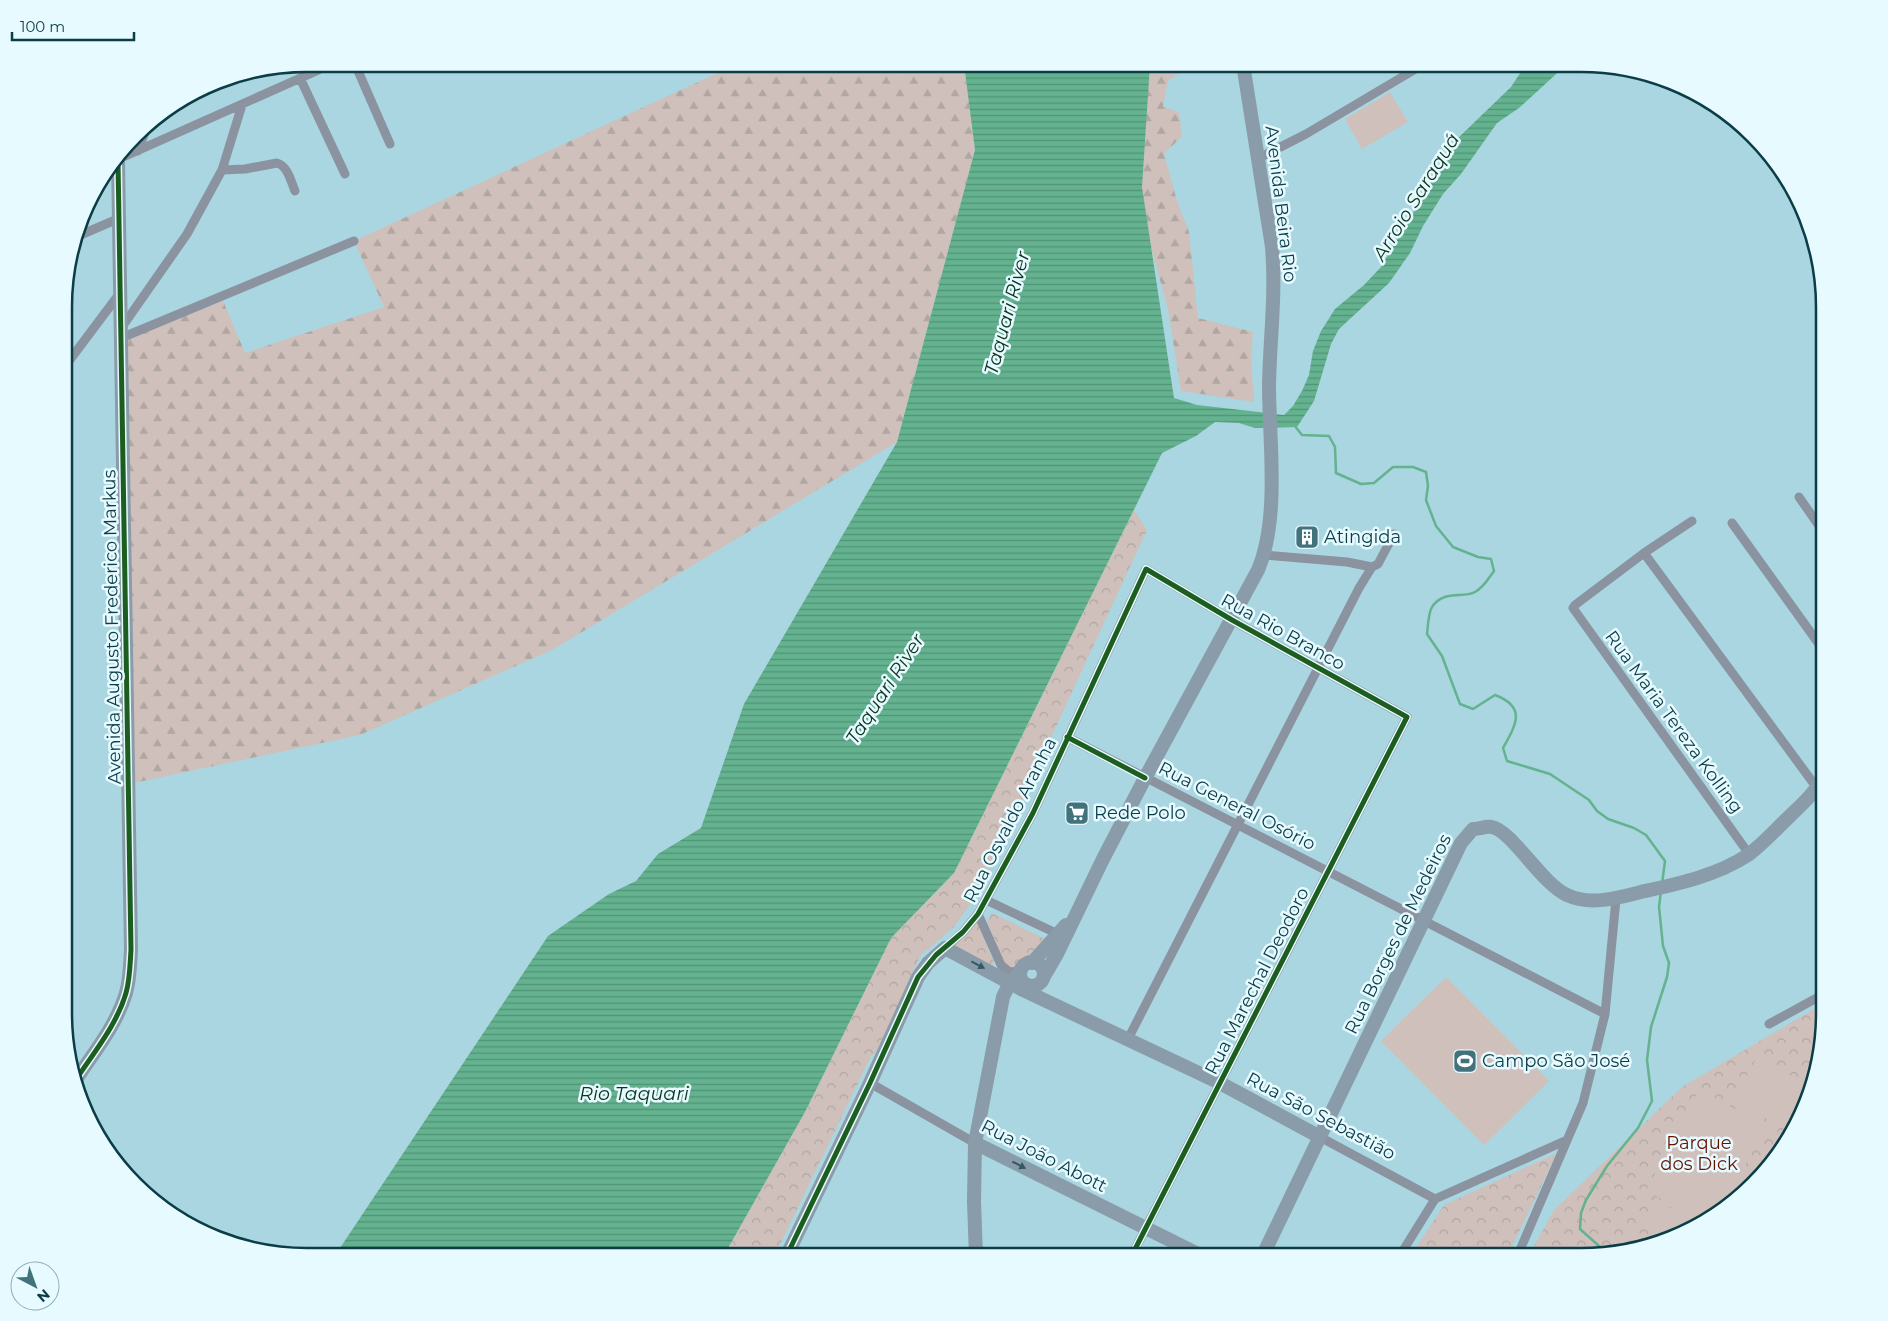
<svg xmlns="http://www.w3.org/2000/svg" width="1888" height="1321" font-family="Montserrat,sans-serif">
<defs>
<pattern id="forest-firs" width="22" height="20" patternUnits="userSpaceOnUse" patternTransform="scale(1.25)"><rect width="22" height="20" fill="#cfc0bb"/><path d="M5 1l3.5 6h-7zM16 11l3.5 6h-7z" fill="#b0a6a2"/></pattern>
<pattern id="park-crowns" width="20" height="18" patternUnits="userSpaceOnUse" patternTransform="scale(1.25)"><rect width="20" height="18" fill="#cfc0bb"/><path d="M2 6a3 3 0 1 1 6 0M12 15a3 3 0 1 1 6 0" fill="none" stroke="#b0a6a2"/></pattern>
<pattern id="water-rules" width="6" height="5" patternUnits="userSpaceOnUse" patternTransform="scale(1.25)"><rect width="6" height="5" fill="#64b28f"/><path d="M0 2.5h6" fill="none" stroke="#519277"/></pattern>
</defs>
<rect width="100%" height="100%" fill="#a9d6e0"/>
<path fill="url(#forest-firs)" d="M737,64H964L975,150L897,442L552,650L360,735L129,784L121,338L221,296L245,353L384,307L354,241Z
M1148,64H1181V72L1168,81L1163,107L1179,112L1182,136L1164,154L1177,201L1189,232L1198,318L1253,332L1251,359L1254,402L1181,391L1168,309L1133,182Z"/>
<path fill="url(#park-crowns)" d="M1134,510L1147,530L981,889L954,927L921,955L906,985L909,988L874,1055L872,1054L774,1257H723L805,1112L891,938L954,873Z
M992,913L1047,940L1014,971L1005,967L987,921Z
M977,921L994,962L991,967L951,948L967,934Z
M1824,1003V1029L1811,1092L1774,1162L1741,1197L1688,1232L1643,1249L1581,1257H1528L1554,1210L1682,1087Z
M1557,1153L1507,1257H1430L1415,1249L1444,1205Z"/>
<path fill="#cfc0bb" d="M1390,92L1408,122L1362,149L1345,119Z
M1446,977L1549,1081L1484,1145L1381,1041Z
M1757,1057L1812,1087L1790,1131L1733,1101Z
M1699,1090L1766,1125L1722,1210L1705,1221L1646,1191Z
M1744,1173L1757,1179L1741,1197L1727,1206Z
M1658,1202L1702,1223L1688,1232L1674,1237L1647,1225Z"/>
<path fill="url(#water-rules)" d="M964,64H1150L1142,187L1174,398L1197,405L1284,415L1293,406L1302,391L1309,375L1313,351L1321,331L1335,309L1364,285L1381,267L1457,139L1511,87L1526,64H1567L1519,108L1497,123L1461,174L1443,194L1423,226L1410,253L1389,283L1339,329L1331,344L1314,401L1297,427L1255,428L1239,423L1215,422L1196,436L1162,453L954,873L891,938L805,1112L723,1257H334L548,936L609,894L636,881L658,854L701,828L744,704L897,442L975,150Z"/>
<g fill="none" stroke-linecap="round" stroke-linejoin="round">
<path stroke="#64b28f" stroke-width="2.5" d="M1294,425L1302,435L1329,436L1335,447L1336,473L1361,484L1374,483L1393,467H1413L1426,472L1428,486L1426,500L1436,526L1453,547L1478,557L1491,559L1494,571C1488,579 1484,587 1475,592C1463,599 1444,589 1432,607C1428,614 1428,627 1427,634L1442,656L1460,704L1473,709L1495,695C1527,707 1516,725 1503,748L1507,761L1550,774L1589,800L1597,811L1608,819L1634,828L1646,835L1665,861L1662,884
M1608,1254L1580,1229L1581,1213L1586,1200L1607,1166L1638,1128L1652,1101L1647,1060L1651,1027L1667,977L1669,963L1663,946L1659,907L1661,891"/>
<path stroke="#8a939f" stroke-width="9" d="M355,64L390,144
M300,78L345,174
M138,151L148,124
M121,158L332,64
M1257,159L1306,134L1424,64
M222,170L245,169L277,163C288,166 291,182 295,191
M78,236L120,218
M122,327L187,234L222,170L242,105
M121,338L354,241
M66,362L69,361L120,293
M1799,497L1824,533
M1692,521L1644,553L1575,605L1573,608L1749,854
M1732,523L1824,651
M1644,553L1817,788
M1264,555L1347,562L1372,567
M1067,737L1605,1014
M986,900L1058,934
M978,914L1001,965L1009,972L1021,971
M945,948L963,932L978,914L1033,813L1146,569L1232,620L1407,717L1131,1257
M1769,1024L1824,994
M1128,1039L1359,588L1372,567L1378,564L1394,534
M870,1083L975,1143
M1320,1137L1435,1199
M1399,1257L1435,1199L1567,1140
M1517,1257L1583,1103L1605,1014L1616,899"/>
<path stroke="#8a9ca9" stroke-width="14" d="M1020 974a12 12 0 1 1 24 0a12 12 0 1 1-24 0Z
M1032,963L1066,925
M1043,978L1057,954L1102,861L1145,778L1258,570C1280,518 1269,441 1269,384C1270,338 1276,295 1272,247L1243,64
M77,1078C95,1051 117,1024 126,993C130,979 130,964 131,950L118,161
M975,1143L1204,1257
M786,1257L870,1083L918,977L928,963L945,948L1023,990L1220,1083L1320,1137
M976,1257L974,1201L975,1143L1003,997L1010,982L1020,973
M1262,1257L1461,843L1473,829C1478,829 1486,826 1492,827C1512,831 1542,884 1567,895C1590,906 1617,898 1641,892C1677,884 1716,876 1748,855C1763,844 1776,829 1790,816C1802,804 1816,792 1824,776"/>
<g stroke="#e7faff" stroke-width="8">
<path id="cycleway" d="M1067,737L1145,778
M77,1078C95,1051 117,1024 126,993C130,979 130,964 131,950L118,161
M786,1257L870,1083L918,977L936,955L963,932L978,914L1033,813L1146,569L1232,620L1407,717L1131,1257"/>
</g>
<use href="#cycleway" stroke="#1b5e20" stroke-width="5"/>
</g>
<defs><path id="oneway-solid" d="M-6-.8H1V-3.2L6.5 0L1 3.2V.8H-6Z" transform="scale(1.25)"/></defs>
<g fill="#315a64">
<use href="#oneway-solid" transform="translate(978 965) rotate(28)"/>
<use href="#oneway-solid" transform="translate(1019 1165) rotate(27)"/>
</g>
<defs>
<g id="building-square" transform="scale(1.25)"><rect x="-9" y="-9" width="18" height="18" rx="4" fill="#42737d" stroke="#e7faff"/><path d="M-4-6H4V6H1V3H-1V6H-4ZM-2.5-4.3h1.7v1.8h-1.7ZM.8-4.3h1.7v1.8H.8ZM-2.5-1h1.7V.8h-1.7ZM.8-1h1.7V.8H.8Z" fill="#fff"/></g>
<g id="supermarket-square" transform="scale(1.25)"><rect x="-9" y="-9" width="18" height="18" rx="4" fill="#42737d" stroke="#e7faff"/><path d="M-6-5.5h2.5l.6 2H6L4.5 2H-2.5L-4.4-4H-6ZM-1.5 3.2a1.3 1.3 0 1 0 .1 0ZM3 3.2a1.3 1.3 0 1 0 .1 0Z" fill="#fff"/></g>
<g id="stadium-square" transform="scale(1.25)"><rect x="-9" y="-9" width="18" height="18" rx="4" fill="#42737d" stroke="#e7faff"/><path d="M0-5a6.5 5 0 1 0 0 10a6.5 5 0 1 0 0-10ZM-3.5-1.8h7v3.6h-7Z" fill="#fff"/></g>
</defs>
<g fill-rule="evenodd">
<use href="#building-square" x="1307" y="537"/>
<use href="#supermarket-square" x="1077" y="813"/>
<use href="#stadium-square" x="1465" y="1061"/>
</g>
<g text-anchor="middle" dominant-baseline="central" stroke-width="5" stroke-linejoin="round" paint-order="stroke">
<g font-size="18" fill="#0b3d47" stroke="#e7faff">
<text transform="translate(1281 204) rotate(83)">Avenida Beira Rio</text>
<text transform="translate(112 627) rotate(-91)">Avenida Augusto Frederico Markus</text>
<text transform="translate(1283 632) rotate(29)">Rua Rio Branco</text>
<text transform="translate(1674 722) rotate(54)">Rua Maria Tereza Kolling</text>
<text transform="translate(1237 806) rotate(27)">Rua General Osório</text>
<text transform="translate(1010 820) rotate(-63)">Rua Osvaldo Aranha</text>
<text transform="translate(1398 934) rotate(-64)">Rua Borges de Medeiros</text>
<text transform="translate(1257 981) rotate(-63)">Rua Marechal Deodoro</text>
<text transform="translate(1321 1116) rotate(28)">Rua São Sebastião</text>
<text transform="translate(1044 1156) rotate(27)">Rua João Abott</text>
</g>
<g font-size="18" fill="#0b3d47" stroke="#e7faff" text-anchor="start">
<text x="1324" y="537">Atingida</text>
<text x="1094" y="813">Rede Polo</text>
<text x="1482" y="1061">Campo São José</text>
</g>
<g font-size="18" fill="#671300" stroke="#e7faff">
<text x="1699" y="1143">Parque<tspan x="1699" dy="21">dos Dick</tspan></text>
</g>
<g font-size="19" font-style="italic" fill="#0d351e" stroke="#e7faff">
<text transform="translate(1416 197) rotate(-58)">Arroio Saraquá</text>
<text transform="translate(1007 313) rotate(-75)">Taquari River</text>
<text transform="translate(885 689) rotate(-57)">Taquari River</text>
<text x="634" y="1093">Rio Taquari</text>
</g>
</g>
<path d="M0 0H1888V1321H0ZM307 72H1581A235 235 0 0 1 1816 307V1013A235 235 0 0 1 1581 1248H307A235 235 0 0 1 72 1013V307A235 235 0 0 1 307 72Z" fill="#e7faff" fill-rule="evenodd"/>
<path fill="none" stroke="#0b3d47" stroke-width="2.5" d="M307 72H1581A235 235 0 0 1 1816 307V1013A235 235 0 0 1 1581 1248H307A235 235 0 0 1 72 1013V307A235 235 0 0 1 307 72Z"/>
<g transform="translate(35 1286) rotate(139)"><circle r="24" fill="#e7faff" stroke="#8faeb5"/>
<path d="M0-4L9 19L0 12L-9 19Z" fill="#42737d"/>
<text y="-8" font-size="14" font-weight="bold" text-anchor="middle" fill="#0b3d47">N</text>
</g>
<path d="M12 32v8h122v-8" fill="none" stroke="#0b3d47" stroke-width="2.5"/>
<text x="20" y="32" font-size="15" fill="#0b3d47" stroke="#e7faff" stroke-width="4" paint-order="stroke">100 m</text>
</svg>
